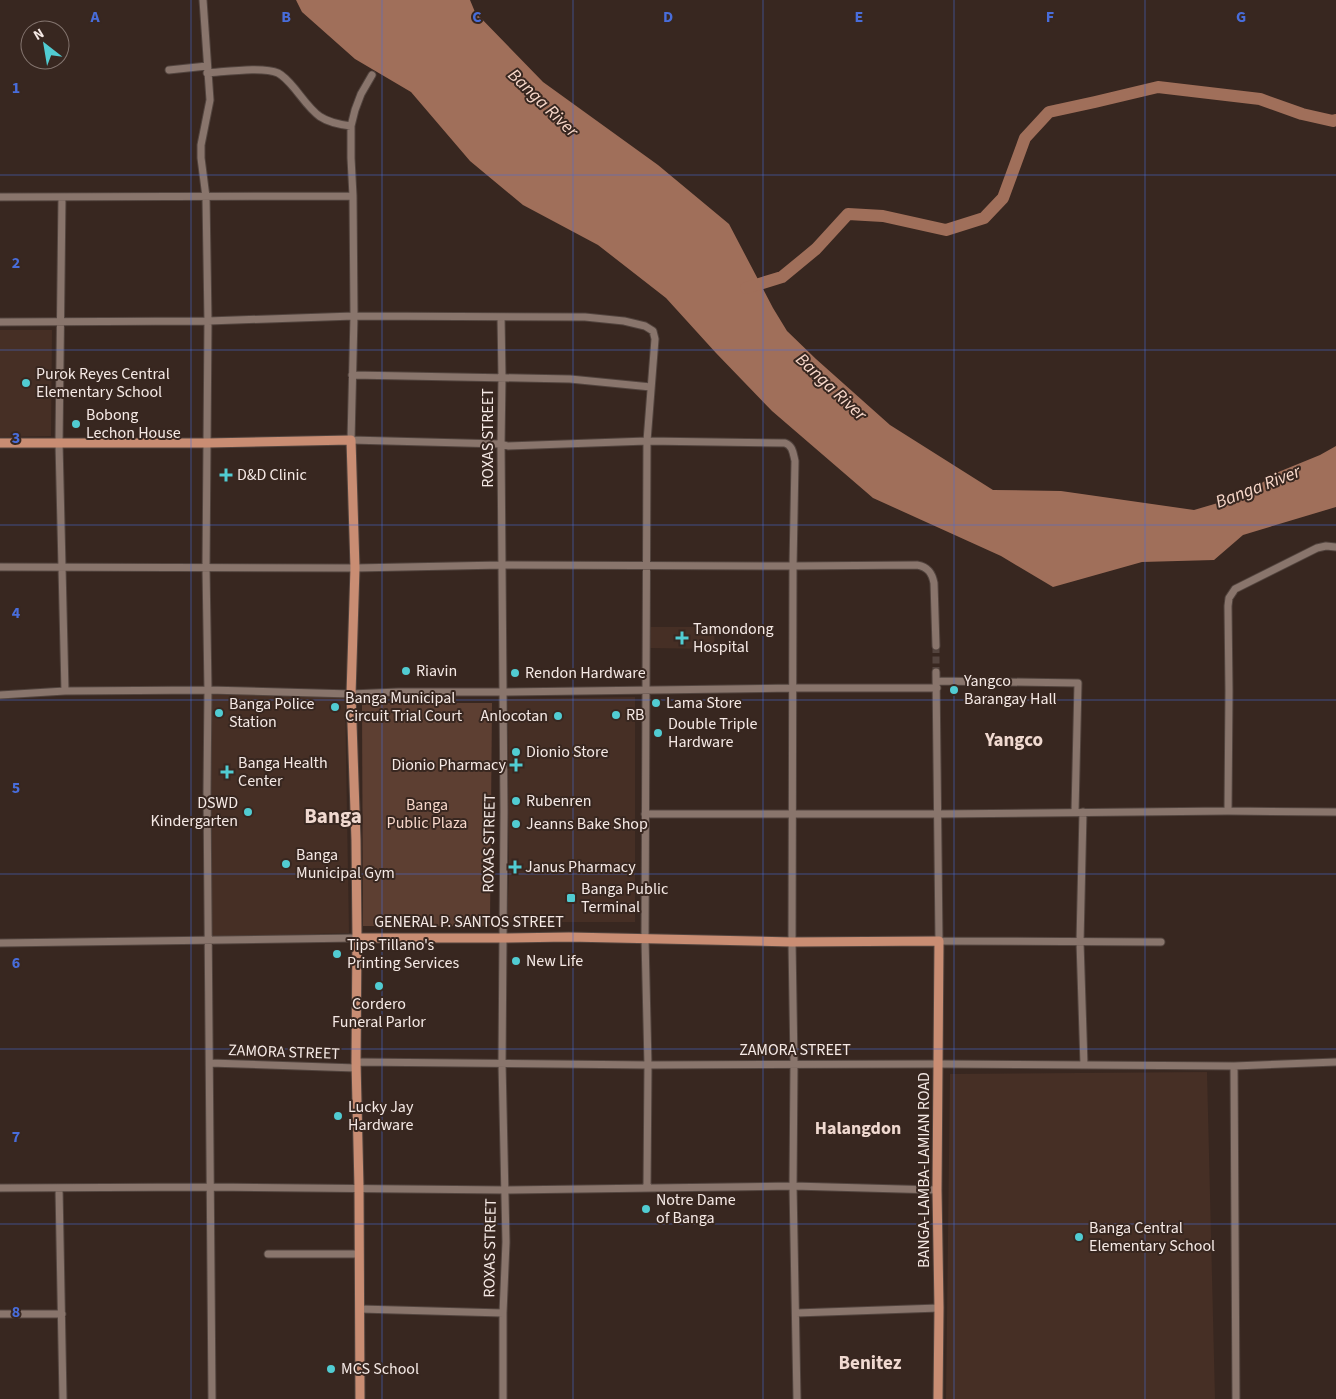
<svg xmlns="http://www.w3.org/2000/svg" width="1336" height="1399" font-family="'Source Sans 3',sans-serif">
<rect width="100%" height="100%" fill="#382720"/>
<path fill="#462f25" d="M0,330H52L51,436L0,437Z
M650,627H715L714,649L650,648Z
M345,694L349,933L212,937L211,695Z
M635,697V922H507L509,875L508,699Z
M1207,1072L1215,1399H946L950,1074Z"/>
<path fill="#5d3f32" d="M362,703H492L490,926H363Z"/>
<path fill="#a06f5a" d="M296,0H470L475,12L543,82L658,165L729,224L773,308L787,331L816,359L890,425L993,490L1061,491L1194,510L1245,495L1276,473L1320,455L1336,446V507L1243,535L1214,560L1142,562L1053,587L1001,556L873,498L772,411L716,353L666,298L598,245L523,205L470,161L411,92L355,59L302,12Z"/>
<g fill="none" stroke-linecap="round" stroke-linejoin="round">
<path stroke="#a06f5a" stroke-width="12" d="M746,288L782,277L816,249L848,214L883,216L946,230L984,218L1003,198L1025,138L1049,112L1095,102L1158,87L1260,99L1302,114L1333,121L1336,120"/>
<path stroke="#54443e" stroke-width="7" stroke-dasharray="7 3.5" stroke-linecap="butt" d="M936,646V672"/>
<g stroke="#52443e" stroke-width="9">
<path id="minor" d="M203,0L210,100L201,145V158L206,197L208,321L206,568L208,690L207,792L212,1399
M169,70L207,66
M207,73C224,72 263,66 278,73C284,76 290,83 295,89C314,113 318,122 351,126
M372,75L361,94L355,110L351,126V158L353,196L354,316L351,440L501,444L508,446L647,441L785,443C793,446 793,453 795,461L793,566L792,942L794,1064L793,1186L797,1399
M0,197L353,196
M62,197L59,443L65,691
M501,317L502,377L501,444L504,812L502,1063L506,1242L503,1313V1399
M0,322L208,321L354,316L585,317L624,321L645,326L653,331L655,339L647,441L645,939L648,1065L647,1188
M352,375L570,379L651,387
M0,567L355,568L502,565L793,566L917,565C928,567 932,573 934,583L936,646
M936,672L939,941L1161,942
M937,681L1078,683L1075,812
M0,695L65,691L208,690L351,694L398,692H503L793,688H937
M1228,811L1229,691L1228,606L1229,598L1235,589L1317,548L1326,546L1336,547
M1083,812L1080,942L1084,1065
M645,814H938L1228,811L1336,812
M0,943L357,938
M356,1062L648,1065L939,1064L1234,1066L1336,1062
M210,1063L356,1068
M1234,1066L1236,1399
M0,1188L210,1187L505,1190L793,1186L937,1190
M59,1188L63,1399
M268,1254H359
M360,1309L503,1313
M796,1313L939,1308
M0,1314H62"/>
</g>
<g stroke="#52443e" stroke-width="11">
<path id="major" d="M0,443H207L351,440L355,568L351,694L356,840L357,938L356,1062L359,1187L360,1399
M357,938H502L569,937L792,942L939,941L937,1190L939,1308L938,1399"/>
</g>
<use href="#minor" stroke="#89756c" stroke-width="7"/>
<use href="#major" stroke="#c98d73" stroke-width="9"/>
</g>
<path fill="none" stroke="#486ddb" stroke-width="1" stroke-opacity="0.55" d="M191,0V1399M382,0V1399M573,0V1399M763,0V1399M954,0V1399M1145,0V1399M0,175H1336M0,350H1336M0,525H1336M0,700H1336M0,874H1336M0,1049H1336M0,1224H1336"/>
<g fill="#51ccd2" stroke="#382720" stroke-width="2">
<circle cx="26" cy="383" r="5"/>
<circle cx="76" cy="424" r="5"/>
<path d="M223.5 467.5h5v5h5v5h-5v5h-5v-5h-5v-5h5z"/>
<path d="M679.5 630.5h5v5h5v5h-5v5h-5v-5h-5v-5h5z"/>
<circle cx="406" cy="671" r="5"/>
<circle cx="515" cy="673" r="5"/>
<circle cx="954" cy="690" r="5"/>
<circle cx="656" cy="703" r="5"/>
<circle cx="335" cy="707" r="5"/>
<circle cx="219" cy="713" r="5"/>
<circle cx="616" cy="715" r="5"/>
<circle cx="558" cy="716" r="5"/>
<circle cx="658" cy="733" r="5"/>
<circle cx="516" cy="752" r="5"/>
<path d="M513.5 757.5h5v5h5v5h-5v5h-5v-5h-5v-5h5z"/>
<path d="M224.5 764.5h5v5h5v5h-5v5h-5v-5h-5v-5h5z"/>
<circle cx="516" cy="801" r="5"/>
<circle cx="248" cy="812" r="5"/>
<circle cx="516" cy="824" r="5"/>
<circle cx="286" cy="864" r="5"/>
<path d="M512.5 859.5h5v5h5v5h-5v5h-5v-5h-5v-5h5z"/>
<rect x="566" y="893" width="10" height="10" rx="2.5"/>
<circle cx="337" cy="954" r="5"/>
<circle cx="516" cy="961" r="5"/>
<circle cx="379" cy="986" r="5"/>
<circle cx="338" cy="1116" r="5"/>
<circle cx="646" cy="1209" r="5"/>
<circle cx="1079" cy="1237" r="5"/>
<circle cx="331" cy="1369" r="5"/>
</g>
<g text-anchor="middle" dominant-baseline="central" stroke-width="4" stroke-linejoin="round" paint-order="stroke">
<g font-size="16" fill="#f5e9e5" stroke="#382720" text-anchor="start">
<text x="36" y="374">Purok Reyes Central<tspan x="36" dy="18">Elementary School</tspan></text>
<text x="86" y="415">Bobong<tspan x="86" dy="18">Lechon House</tspan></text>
<text x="237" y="475">D&amp;D Clinic</text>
<text x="693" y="629">Tamondong<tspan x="693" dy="18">Hospital</tspan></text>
<text x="416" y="671">Riavin</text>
<text x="525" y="673">Rendon Hardware</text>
<text x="964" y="681">Yangco<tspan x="964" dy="18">Barangay Hall</tspan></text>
<text x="345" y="698">Banga Municipal<tspan x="345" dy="18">Circuit Trial Court</tspan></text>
<text x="666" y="703">Lama Store</text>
<text x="229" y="704">Banga Police<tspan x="229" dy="18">Station</tspan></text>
<text x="626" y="715">RB</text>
<text x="548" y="716" text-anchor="end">Anlocotan</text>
<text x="668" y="724">Double Triple<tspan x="668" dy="18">Hardware</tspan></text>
<text x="526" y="752">Dionio Store</text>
<text x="238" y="763">Banga Health<tspan x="238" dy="18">Center</tspan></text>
<text x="506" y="765" text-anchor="end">Dionio Pharmacy</text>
<text x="526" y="801">Rubenren</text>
<text x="238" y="803" text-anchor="end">DSWD<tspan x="238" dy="18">Kindergarten</tspan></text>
<text x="526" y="824">Jeanns Bake Shop</text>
<text x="296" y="855">Banga<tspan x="296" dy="18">Municipal Gym</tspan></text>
<text x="525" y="867">Janus Pharmacy</text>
<text x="581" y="889">Banga Public<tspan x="581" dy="18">Terminal</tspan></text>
<text x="347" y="945">Tips Tillano's<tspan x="347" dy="18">Printing Services</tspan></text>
<text x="526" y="961">New Life</text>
<text x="379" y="1004" text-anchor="middle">Cordero<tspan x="379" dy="18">Funeral Parlor</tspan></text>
<text x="348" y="1107">Lucky Jay<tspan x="348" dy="18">Hardware</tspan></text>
<text x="656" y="1200">Notre Dame<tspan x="656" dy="18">of Banga</tspan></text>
<text x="1089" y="1228">Banga Central<tspan x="1089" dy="18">Elementary School</tspan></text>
<text x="341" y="1369">MCS School</text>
</g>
<g font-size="16" fill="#f5e9e5" stroke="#382720">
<text transform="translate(488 438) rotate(-90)">ROXAS STREET</text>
<text transform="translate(489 843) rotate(-89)">ROXAS STREET</text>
<text x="469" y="922">GENERAL P. SANTOS STREET</text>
<text x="795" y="1050">ZAMORA STREET</text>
<text transform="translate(284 1052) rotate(2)">ZAMORA STREET</text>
<text transform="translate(924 1170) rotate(-90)">BANGA-LAMBA-LAMIAN ROAD</text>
<text transform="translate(490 1248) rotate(-89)">ROXAS STREET</text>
</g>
<g font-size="16" fill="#f7d7ca" stroke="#382720">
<text x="427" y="805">Banga<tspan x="427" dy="18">Public Plaza</tspan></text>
</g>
<g font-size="18" font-style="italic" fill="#f9d9cb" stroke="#382720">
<text transform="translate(543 103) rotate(44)">Banga River</text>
<text transform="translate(831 387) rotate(43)">Banga River</text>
<text transform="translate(1258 487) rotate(-21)">Banga River</text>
</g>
<g font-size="18" font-weight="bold" fill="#f0d9d0" stroke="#382720">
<text x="858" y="1128">Halangdon</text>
</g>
<g font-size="19" font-weight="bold" fill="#f0d9d0" stroke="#382720">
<text x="1014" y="740">Yangco</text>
<text x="870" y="1363">Benitez</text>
</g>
<g font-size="21" font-weight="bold" fill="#f0d9d0" stroke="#382720">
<text x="333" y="816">Banga</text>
</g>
</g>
<g font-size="16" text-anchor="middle" font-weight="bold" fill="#486ddb" stroke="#382720" stroke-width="4" stroke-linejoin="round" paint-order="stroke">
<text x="95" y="22">A</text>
<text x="286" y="22">B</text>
<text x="477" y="22">C</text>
<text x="668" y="22">D</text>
<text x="859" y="22">E</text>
<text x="1050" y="22">F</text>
<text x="1241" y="22">G</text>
<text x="16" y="93">1</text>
<text x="16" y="268">2</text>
<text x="16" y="443">3</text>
<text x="16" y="618">4</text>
<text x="16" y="793">5</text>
<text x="16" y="968">6</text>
<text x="16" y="1142">7</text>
<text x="16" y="1317">8</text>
</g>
<g transform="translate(45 45) rotate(329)"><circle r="24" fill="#382720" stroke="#84756f"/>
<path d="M0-4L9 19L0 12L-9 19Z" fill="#51ccd2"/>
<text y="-8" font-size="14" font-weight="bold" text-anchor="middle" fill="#f5e9e5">N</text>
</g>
</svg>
